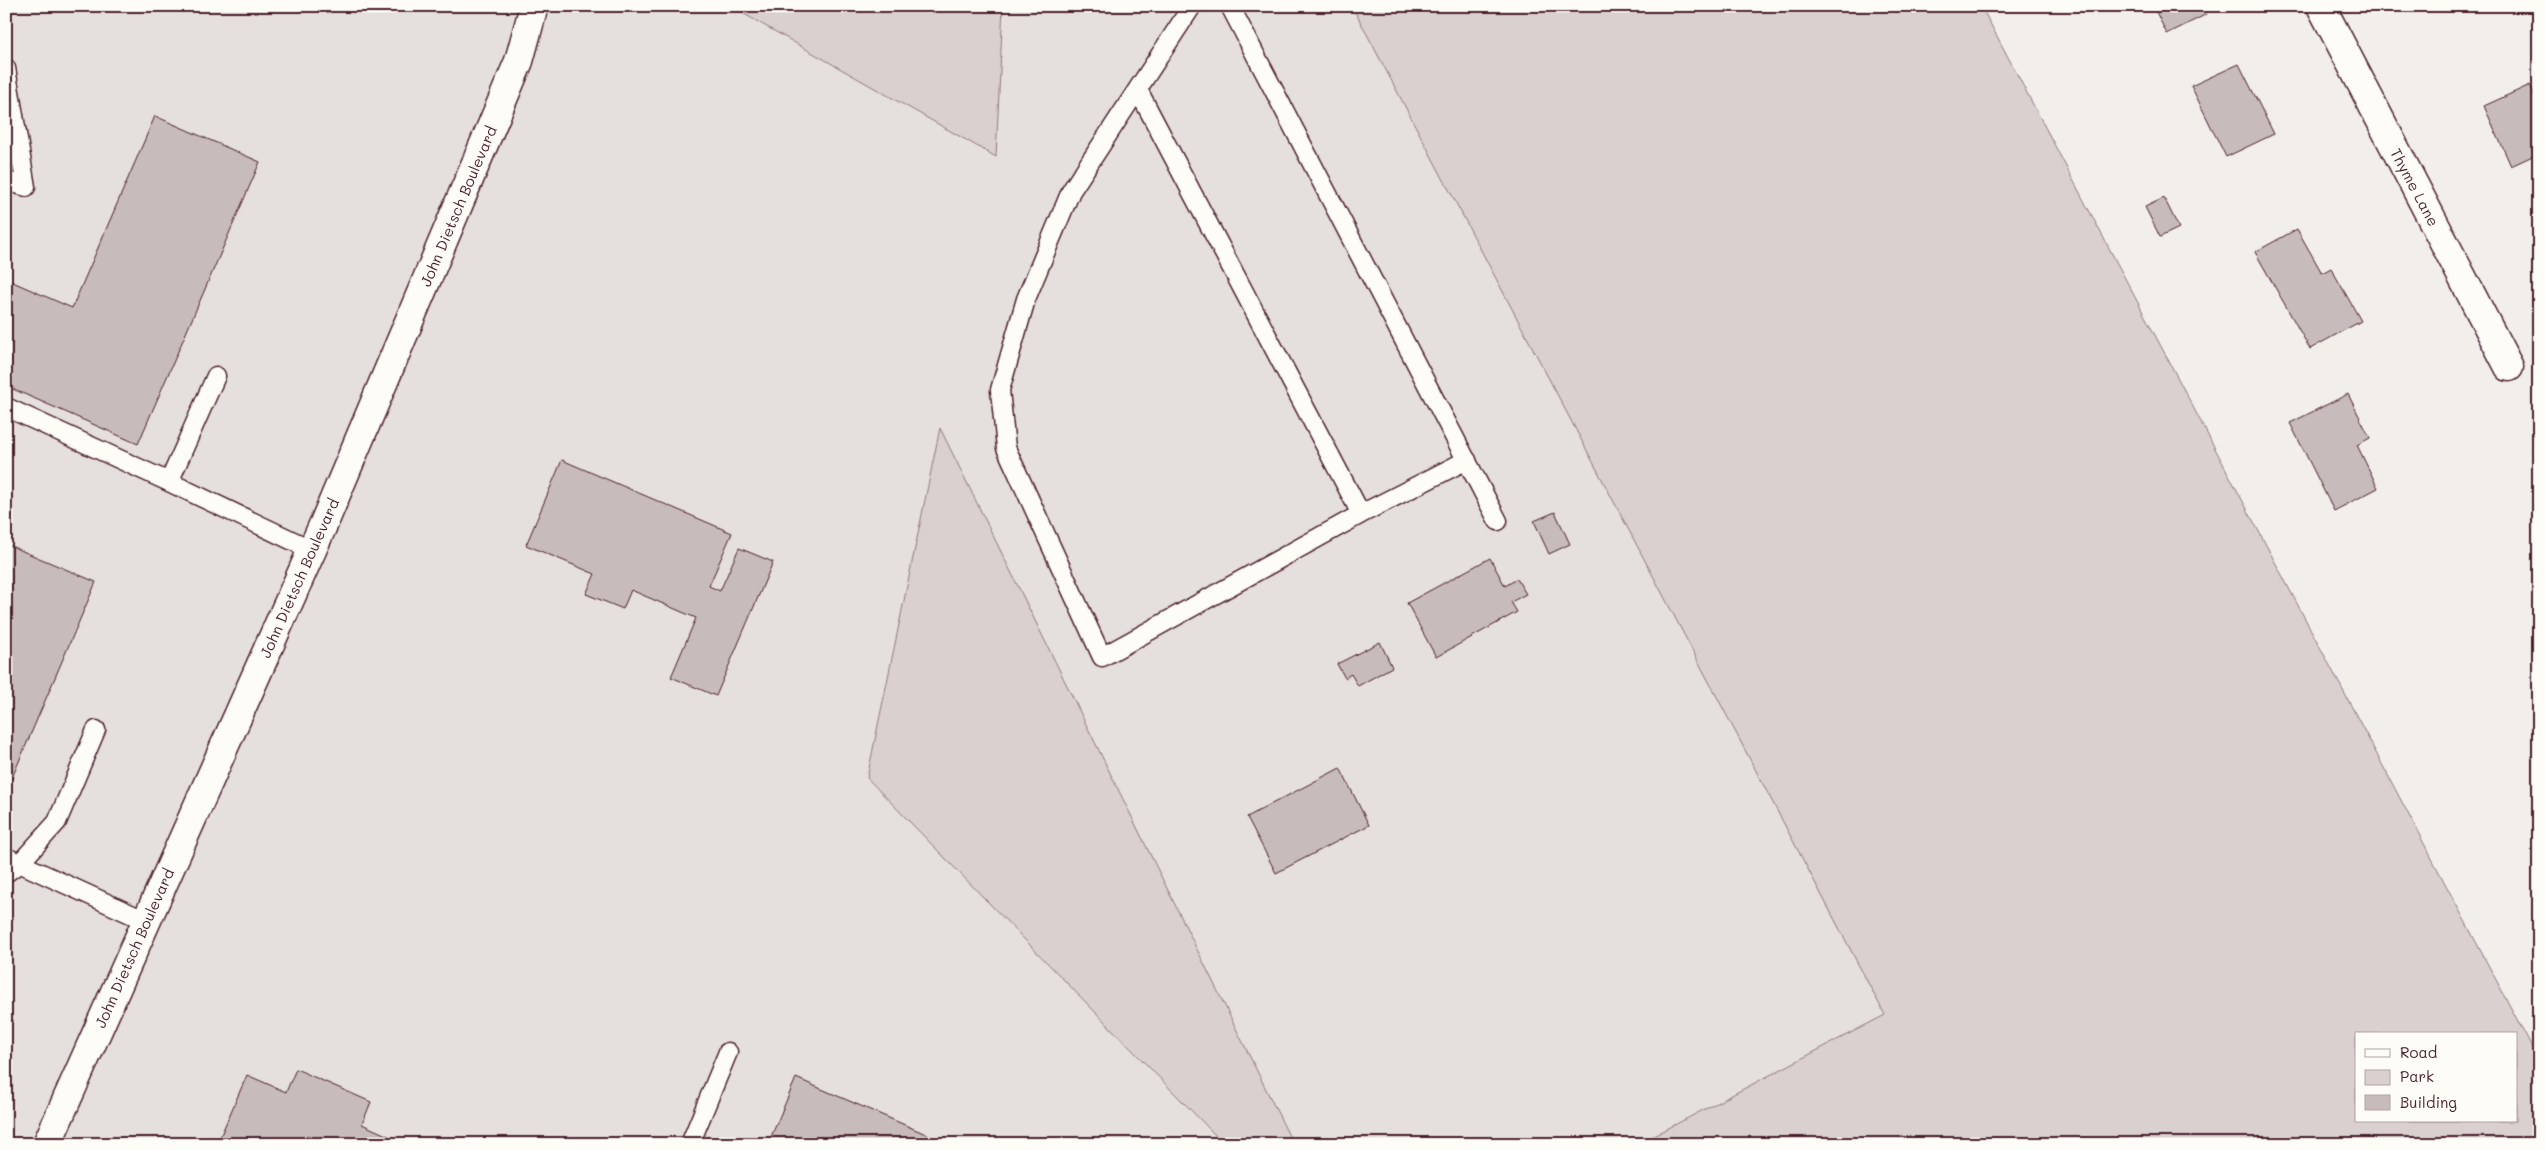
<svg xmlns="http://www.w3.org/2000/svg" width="2545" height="1150" font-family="Mali,sans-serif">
<rect width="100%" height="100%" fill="#f2efeb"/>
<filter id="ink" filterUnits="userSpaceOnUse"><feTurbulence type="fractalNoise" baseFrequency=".02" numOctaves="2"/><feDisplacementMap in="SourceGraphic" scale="10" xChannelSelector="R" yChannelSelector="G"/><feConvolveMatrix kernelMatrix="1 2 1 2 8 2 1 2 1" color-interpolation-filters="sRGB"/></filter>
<g filter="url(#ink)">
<path fill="#e5dfdd" d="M6,6H730L996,157L1003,6H1352L1886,1015L1638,1144H1293L940,429L867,778L1224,1144H6Z"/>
<path fill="#d9d0cf" stroke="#92787d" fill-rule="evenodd" d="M730,6H1003L996,157Z
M1352,6H1981L2539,1061V1144H1638L1885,1015ZM2356,1034H2516V1121H2356Z
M940,428L1293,1144H1224L867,778Z"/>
<path fill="#c8bbbb" stroke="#4a1f2b" d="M2153,6H2203L2207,14L2167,34Z
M2239,64L2274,134L2226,157L2191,86Z
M2530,85L2539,105V153L2511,166L2484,106Z
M155,116L260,162L138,444L6,386V279L72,308Z
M2164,198L2179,228L2160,237L2145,207Z
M2297,229L2322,273L2331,268L2361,321L2310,349L2255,252Z
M2348,394L2370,438L2357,445L2378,488L2334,511L2290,423Z
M562,460L732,533L709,586L720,591L739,548L773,562L716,696L671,677L696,618L631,590L623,609L586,594L595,574L526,545Z
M1555,512L1570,544L1549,554L1534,521Z
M6,544L96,582L8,787H6Z
M1490,558L1505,586L1517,579L1526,594L1511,602L1517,612L1436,657L1407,603Z
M1380,642L1392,667L1358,686L1351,674L1345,678L1337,664Z
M1340,768L1369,825L1276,873L1247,817Z
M296,1069L371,1102L362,1124L406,1144H217L247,1075L286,1092Z
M796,1078L949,1144H768Z"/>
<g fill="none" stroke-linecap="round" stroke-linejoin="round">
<g stroke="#4a1f2b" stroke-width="21">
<path id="service" d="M1192,6L1071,191L1026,299L1000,390L1006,448L1102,657L1361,514L1467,460
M1230,6L1498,521
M6,68L26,187L6,181
M1138,90L1361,514
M216,376L169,482L312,550
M6,407L169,482
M6,857L146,921
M6,873L20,863L57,822L96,730
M690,1144L728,1052"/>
</g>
<g stroke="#4a1f2b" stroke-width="31">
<path id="minor" d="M2321,6L2509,367"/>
</g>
<g stroke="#4a1f2b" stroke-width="31">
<path id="tertiary" d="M47,1144L324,523L519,61L534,6"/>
</g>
<use href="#service" stroke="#fdfcf7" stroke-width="18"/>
<use href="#minor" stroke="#fdfcf7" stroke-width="28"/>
<use href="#tertiary" stroke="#fdfcf7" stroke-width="28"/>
</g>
</g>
<g text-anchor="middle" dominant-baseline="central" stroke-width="5" stroke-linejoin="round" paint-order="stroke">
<g font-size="15" fill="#4a1f2b" stroke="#fdfcf7">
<text transform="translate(2415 187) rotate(62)">Thyme Lane</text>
<text transform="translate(458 206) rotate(-67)">John Dietsch Boulevard</text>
<text transform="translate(299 578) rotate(-66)">John Dietsch Boulevard</text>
<text transform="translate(134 948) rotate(-66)">John Dietsch Boulevard</text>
</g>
</g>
<rect width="2545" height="1150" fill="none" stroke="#fdfcf7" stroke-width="25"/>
<rect x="12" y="12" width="2520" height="1125" fill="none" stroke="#4a1f2b" stroke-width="2" filter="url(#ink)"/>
<rect x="2355" y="1032" width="162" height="90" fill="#fdfcf7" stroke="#b5a4a5"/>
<rect x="2365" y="1049" width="25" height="8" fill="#fdfcf7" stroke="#b5a4a5"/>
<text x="2400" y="1058" font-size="15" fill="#4a1f2b">Road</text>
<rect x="2365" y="1070" width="25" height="15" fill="#d9d0cf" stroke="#b5a4a5"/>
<text x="2400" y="1082" font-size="15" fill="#4a1f2b">Park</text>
<rect x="2365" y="1095" width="25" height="15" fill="#c8bbbb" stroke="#b5a4a5"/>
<text x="2400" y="1108" font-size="15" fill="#4a1f2b">Building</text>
</svg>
